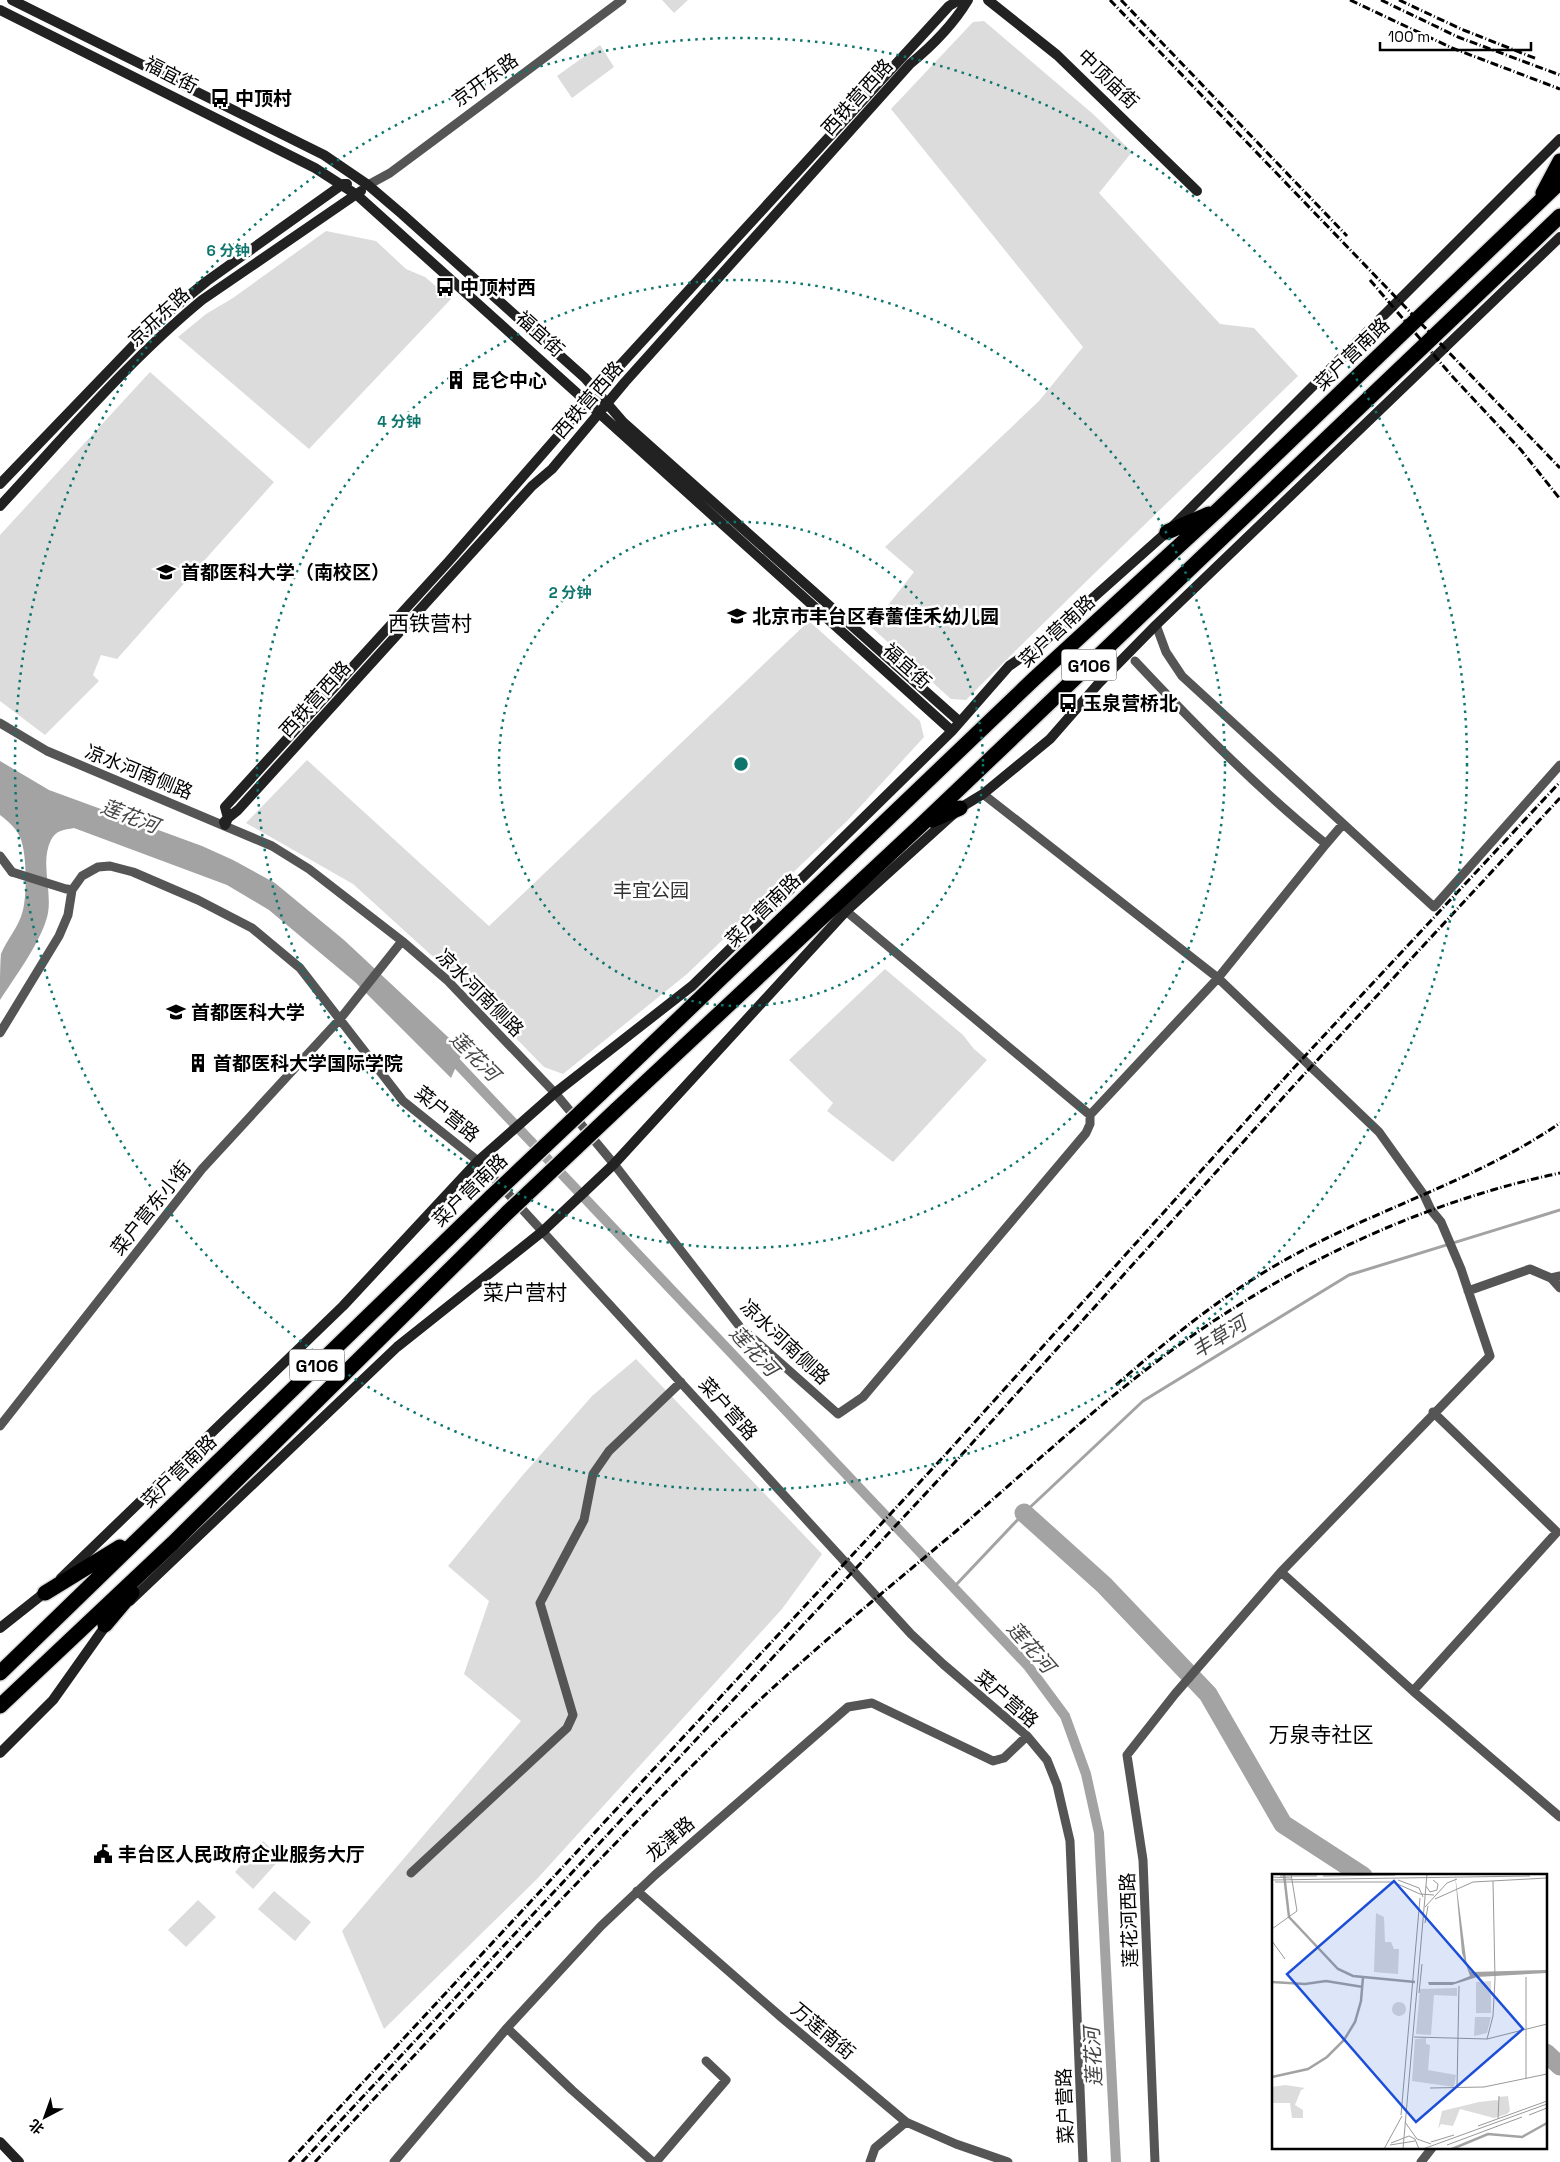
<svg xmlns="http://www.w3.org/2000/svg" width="1560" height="2162" font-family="'Space Grotesk','Noto Sans SC',sans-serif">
<rect width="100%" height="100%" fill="#fff"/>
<path fill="#dcdcdc" d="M662,0H688L674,13Z
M984,21L1093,114L1132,152L1099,193L1220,324L1254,328L1298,376C1187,484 1075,591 966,700L951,699L871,627L914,572L885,547L1039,401L1083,347L891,109L973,22Z
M600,45L614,67L572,98L557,76Z
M326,231L376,241L406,269L425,277L451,299L309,449L178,337L206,314L233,298Z
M150,372L274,482L117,659L101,655L93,675L99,681L45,735L0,701V535Z
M809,621L920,721L924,737L848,820L687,974L563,1074L544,1067L462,983L353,884L246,823L307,760L489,926Z
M885,969L963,1035L974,1049L987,1060L893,1162L827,1111L833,1103L789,1060Z
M636,1359L822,1554L782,1609L537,1879L384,2029L342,1931L521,1721L464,1674L489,1601L448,1566L522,1476L592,1396Z
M263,1841L281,1858L253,1889L235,1872Z
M274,1891L311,1922L295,1941L258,1909Z
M198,1900L216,1917L186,1947L168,1930Z"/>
<path fill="#a3a3a3" d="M0,761L49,790L202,846L233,860L275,883L344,940L463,1051L451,1078L355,982L269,910L227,885L74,828C64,830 56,830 51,840C40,862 52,890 48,913C43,939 15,977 0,1000C0,989 0,964 1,954C7,939 19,927 23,910C27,893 27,853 20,837C16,828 8,821 0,815Z"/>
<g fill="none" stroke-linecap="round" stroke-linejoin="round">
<path stroke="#a3a3a3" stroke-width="3" d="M954,1587L1024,1513L1143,1401L1349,1275L1560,1210"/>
<path stroke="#a3a3a3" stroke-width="10" d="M448,1054L1028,1666L1065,1716L1086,1774L1099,1833L1116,2162"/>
<path stroke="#a3a3a3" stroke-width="19" d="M1024,1513L1104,1585L1208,1694L1283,1824L1363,1876
M1546,2053L1560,2066"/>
<g stroke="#dbdbdb" stroke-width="18">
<path id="highway" d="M1543,193L1560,161
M1167,532L1209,514
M932,820L960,808
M600,1094L1034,679L1219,509L1560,182
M616,1110L920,826L1560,216
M45,1593L120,1547
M105,1625L132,1593
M0,1673L492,1196
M0,1706L173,1543L508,1212"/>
</g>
<path stroke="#555" stroke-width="9" d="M368,185L390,173L622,0
M1156,625L1166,652L1182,676L1434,907L1560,765
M0,723L47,751L272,846L309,869L402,941L447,980L555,1093L614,1164L740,1327L838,1414L863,1397L1086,1133L1090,1124V1115L1218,978L1326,844C1257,788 1196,726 1135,661
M983,794L1218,978L1379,1132L1424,1195L1431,1210L1441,1222L1461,1269L1490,1356L1281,1572L1175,1694L1127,1755L1143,1860L1155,2162
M1326,844L1343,824
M0,856L12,872
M72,890L82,876L98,867L110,866L133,872L198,900L252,928L300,968L403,1101L478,1161L911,1634L943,1664L1027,1736L1047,1760L1057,1785L1070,1841L1083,2162
M846,911L1090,1115
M0,1033L59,936L68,915L72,890L68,889
M1551,1278L1560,1288
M1468,1291L1530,1269L1551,1278L1560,1276
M0,1426L202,1169L340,1019L402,941
M1281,1572L1413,1691L1560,1817
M1413,1691L1557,1532L1433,1412
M411,1873L567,1728L573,1715L540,1603L584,1520L593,1474L609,1451L681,1382
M637,1891L781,2017L906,2122L956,2144L1008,2162
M507,2028L572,2090L653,2162
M394,2162L507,2028L601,1926L655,1875L848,1707L872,1703L993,1761L1004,1758L1027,1736
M656,2162L726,2080L706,2061
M870,2162L875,2148L906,2122
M1421,2162L1432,2148"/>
<path stroke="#222" stroke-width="10" d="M12,0L324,155L368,185L402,214L585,378L623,422L960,722
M988,0L1057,55L1197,191
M0,10L315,168L357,195L952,731
M0,484L155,323L207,281L343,184H347
M0,506C65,436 128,361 202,300L361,191
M224,822L228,818L225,807L449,561L613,373L949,6L959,0
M225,825L228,818L238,810L532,486L552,469L625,382L910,64C932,46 953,25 968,0
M61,1578L343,1306L478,1161L555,1093L692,986L952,731L1009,666L1040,645L1167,532L1560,139
M130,1601L397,1347L543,1231L614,1164L846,911L960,808L983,794L1050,739L1099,683L1156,625L1560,237
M0,1628L48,1590
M0,1753L53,1700L109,1621
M0,2142L19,2162"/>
<use href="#highway" stroke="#000" stroke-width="15"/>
<path stroke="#000" stroke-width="3" stroke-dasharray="8 2.5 1 2.5" stroke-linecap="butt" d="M1110,0L1560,468
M1121,0L1347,236
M1350,0L1452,48L1560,89
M1381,0L1458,37L1560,75
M1399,0L1461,29L1537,59
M1370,280L1451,375L1521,450L1560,499
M1116,1385C1172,1336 1230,1289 1296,1254C1382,1207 1479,1179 1560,1123
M289,2162L946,1454L1291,1071L1560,782
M302,2162L956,1461L1298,1081L1560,798
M315,2162C457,2010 597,1857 747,1712C813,1649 885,1591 955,1532C1029,1469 1100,1402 1179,1345C1293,1263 1423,1202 1560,1173"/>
<g stroke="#dbdbdb" stroke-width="18" stroke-linecap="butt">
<path id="highway-bridge" d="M492,1196L600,1094
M508,1212L616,1110"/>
</g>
<path stroke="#555" stroke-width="9" d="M12,872L66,889"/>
<use href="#highway-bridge" stroke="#000" stroke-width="15"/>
</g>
<g fill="none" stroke="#0f766e" stroke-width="2.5" stroke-dasharray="2.5 5">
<circle cx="741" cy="764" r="242"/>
<circle cx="741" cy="764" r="484"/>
<circle cx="741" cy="764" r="726"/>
</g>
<defs>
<g id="bus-bare" transform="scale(1.5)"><path d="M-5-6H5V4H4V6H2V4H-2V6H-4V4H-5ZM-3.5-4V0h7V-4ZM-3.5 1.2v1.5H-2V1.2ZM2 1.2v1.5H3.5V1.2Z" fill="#000" stroke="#fff" stroke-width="2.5" paint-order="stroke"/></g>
<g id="building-bare" transform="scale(1.5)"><path d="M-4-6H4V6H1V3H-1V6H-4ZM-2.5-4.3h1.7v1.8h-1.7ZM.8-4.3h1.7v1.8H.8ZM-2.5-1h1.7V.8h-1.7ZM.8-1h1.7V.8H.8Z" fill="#000" stroke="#fff" stroke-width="2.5" paint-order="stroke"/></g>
<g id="university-bare" transform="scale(1.5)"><path d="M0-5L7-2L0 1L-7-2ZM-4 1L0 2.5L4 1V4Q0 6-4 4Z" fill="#000" stroke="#fff" stroke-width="2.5" paint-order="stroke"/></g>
<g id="school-bare" transform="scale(1.5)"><path d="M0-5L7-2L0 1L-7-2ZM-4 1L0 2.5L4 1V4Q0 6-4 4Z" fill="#000" stroke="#fff" stroke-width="2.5" paint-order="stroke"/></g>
<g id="civic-bare" transform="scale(1.5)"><path d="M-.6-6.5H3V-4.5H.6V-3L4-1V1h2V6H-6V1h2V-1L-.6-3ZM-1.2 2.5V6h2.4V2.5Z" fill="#000" stroke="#fff" stroke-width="2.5" paint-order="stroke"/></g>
</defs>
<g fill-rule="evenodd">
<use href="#bus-bare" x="220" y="98"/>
<use href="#bus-bare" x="445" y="287"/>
<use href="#building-bare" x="456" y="380"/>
<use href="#university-bare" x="166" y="572"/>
<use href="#school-bare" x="737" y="616"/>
<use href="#bus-bare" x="1068" y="703"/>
<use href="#university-bare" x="176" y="1012"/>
<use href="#building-bare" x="198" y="1063"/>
<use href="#civic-bare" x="103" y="1854"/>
</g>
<g text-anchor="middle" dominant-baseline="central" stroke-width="5" stroke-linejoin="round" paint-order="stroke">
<g fill="#fff" stroke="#4c4c4c" stroke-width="1">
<rect x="1061.5" y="649.5" width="55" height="31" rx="4"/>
<rect x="289.5" y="1349.5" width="55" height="31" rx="4"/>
</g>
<g font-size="18" font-weight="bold" fill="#000">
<text x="1089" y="665">G106</text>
<text x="317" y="1365">G106</text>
</g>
<g font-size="19" fill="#000" stroke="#fff">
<text transform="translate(171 75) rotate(27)">福宜街</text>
<text transform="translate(1108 79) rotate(44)">中顶庙街</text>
<text transform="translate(485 80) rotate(-36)">京开东路</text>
<text transform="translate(857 97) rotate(-48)">西铁营西路</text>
<text transform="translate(159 317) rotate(-43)">京开东路</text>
<text transform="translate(540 334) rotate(42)">福宜街</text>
<text transform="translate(1352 354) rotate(-44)">菜户营南路</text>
<text transform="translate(588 400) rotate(-49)">西铁营西路</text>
<text transform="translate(1057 631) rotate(-43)">菜户营南路</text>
<text transform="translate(907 666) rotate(42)">福宜街</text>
<text transform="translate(315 699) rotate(-48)">西铁营西路</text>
<text transform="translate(139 772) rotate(22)">凉水河南侧路</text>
<text transform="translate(763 910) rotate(-44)">菜户营南路</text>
<text transform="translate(480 993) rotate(45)">凉水河南侧路</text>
<text transform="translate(447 1114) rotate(39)">菜户营路</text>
<text transform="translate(470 1190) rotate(-44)">菜户营南路</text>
<text transform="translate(151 1208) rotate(-51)">菜户营东小街</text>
<text transform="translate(785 1342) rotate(43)">凉水河南侧路</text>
<text transform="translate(728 1409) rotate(48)">菜户营路</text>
<text transform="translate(179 1471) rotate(-44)">菜户营南路</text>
<text transform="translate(1007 1699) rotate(41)">菜户营路</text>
<text transform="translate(670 1839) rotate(-41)">龙津路</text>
<text transform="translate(1129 1920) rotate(-92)">莲花河西路</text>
<text transform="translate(823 2031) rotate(40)">万莲南街</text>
<text transform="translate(1065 2106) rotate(-92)">菜户营路</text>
</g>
<g font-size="19" font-weight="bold" fill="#000" stroke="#fff" text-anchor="start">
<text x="235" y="98">中顶村</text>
<text x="460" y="287">中顶村西</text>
<text x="471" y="380">昆仑中心</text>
<text x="181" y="572">首都医科大学（南校区）</text>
<text x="752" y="616">北京市丰台区春蕾佳禾幼儿园</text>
<text x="1083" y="703">玉泉营桥北</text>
<text x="191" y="1012">首都医科大学</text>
<text x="213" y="1063">首都医科大学国际学院</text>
<text x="118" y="1854">丰台区人民政府企业服务大厅</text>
</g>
<g font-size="19" fill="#333" stroke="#fff">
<text x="651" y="890">丰宜公园</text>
</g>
<g font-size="20" font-style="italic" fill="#444" stroke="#fff">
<text transform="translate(130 816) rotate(21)">莲花河</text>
<text transform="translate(475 1056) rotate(45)">莲花河</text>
<text transform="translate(1219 1337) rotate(-32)">丰草河</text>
<text transform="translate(754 1351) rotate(47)">莲花河</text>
<text transform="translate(1031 1647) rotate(49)">莲花河</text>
<text transform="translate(1093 2057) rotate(-93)">莲花河</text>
</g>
<g font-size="21" fill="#000" stroke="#fff">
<text x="430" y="623">西铁营村</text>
<text x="525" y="1292">菜户营村</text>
<text x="1321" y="1734">万泉寺社区</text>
</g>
</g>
<g transform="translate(1272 1874)">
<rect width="275" height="275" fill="#fff"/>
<path d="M104,39L112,43L113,68H119L122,75H127L126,100L102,98ZM219,107V139H204V108ZM185,114V122L162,121L159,161L144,160L148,115ZM120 135a7 7 0 1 1 14 0a7 7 0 1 1-14 0ZM203,143H219L215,159L202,162ZM154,164V170L158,171L156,196L184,201L182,213L140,207L143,165ZM13,211L33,214L29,216L23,231L31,236V244H20L18,229H0V213ZM236,222L238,237L235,240L222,244L188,235L181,252L169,250L166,255L170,237L207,228L225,226L226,228L227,223Z" fill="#dcdcdc"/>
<path d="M183,0L195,92L199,98L275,96V99L205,103L180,111H157L156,108H183L198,102L190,79Z" fill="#a3a3a3"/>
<path fill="none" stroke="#a3a3a3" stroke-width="2.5" d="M12,0L17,43L66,95L81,102L143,108M0,108L33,110L54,107L91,113M0,203L36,195L55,183L72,166L83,148L89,127L91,103M180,275L216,260L250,263L275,249"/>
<path fill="none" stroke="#999" stroke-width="1" d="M199,0H275M8,2H45M51,2L123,1M0,3L19,4M0,6L258,2M126,6L147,14L151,23M3,8H121L148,20L162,21M154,12L158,18L165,16L166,10L161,6M163,25L201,8L275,4M153,33L175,9L185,5M153,49L156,32M0,55L25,37L19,0M0,67L13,85M254,103V205M147,119L150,90M142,163L215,165L275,150M215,165L221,142L223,105L221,7M158,214L212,213L275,200M185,214L187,112M129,241L148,24M257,241L275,234M226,245L227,222M133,248L145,265L159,270M206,252L275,227M159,268L182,261M119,269L137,262L143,265L147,275M118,271L143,267M175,271L250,243M112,275L130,242M116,275H138M131,275L155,0M151,275L275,230"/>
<path fill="#1d4ed8" fill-opacity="0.15" stroke="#1d4ed8" stroke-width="2.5" d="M122,7L251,155L144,248L15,100Z"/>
<rect width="275" height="275" fill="none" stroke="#000" stroke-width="2.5"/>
</g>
<circle cx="741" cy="764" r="8" fill="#0f766e" stroke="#fff" stroke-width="2.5"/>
<g font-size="15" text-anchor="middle" font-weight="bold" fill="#0f766e" stroke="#fff" stroke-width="5" stroke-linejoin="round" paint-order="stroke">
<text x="228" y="256">6 分钟</text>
<text x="399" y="427">4 分钟</text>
<text x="570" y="598">2 分钟</text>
</g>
<g transform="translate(45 2117) rotate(221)" stroke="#ffffff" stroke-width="4" paint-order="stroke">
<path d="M0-4L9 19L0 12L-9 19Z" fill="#000000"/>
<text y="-8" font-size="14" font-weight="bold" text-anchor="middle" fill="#000000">北</text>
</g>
<path d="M1380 42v8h151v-8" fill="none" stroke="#000000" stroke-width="2.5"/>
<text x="1388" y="42" font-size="15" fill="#000000" stroke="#ffffff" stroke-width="4" paint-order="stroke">100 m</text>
</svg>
